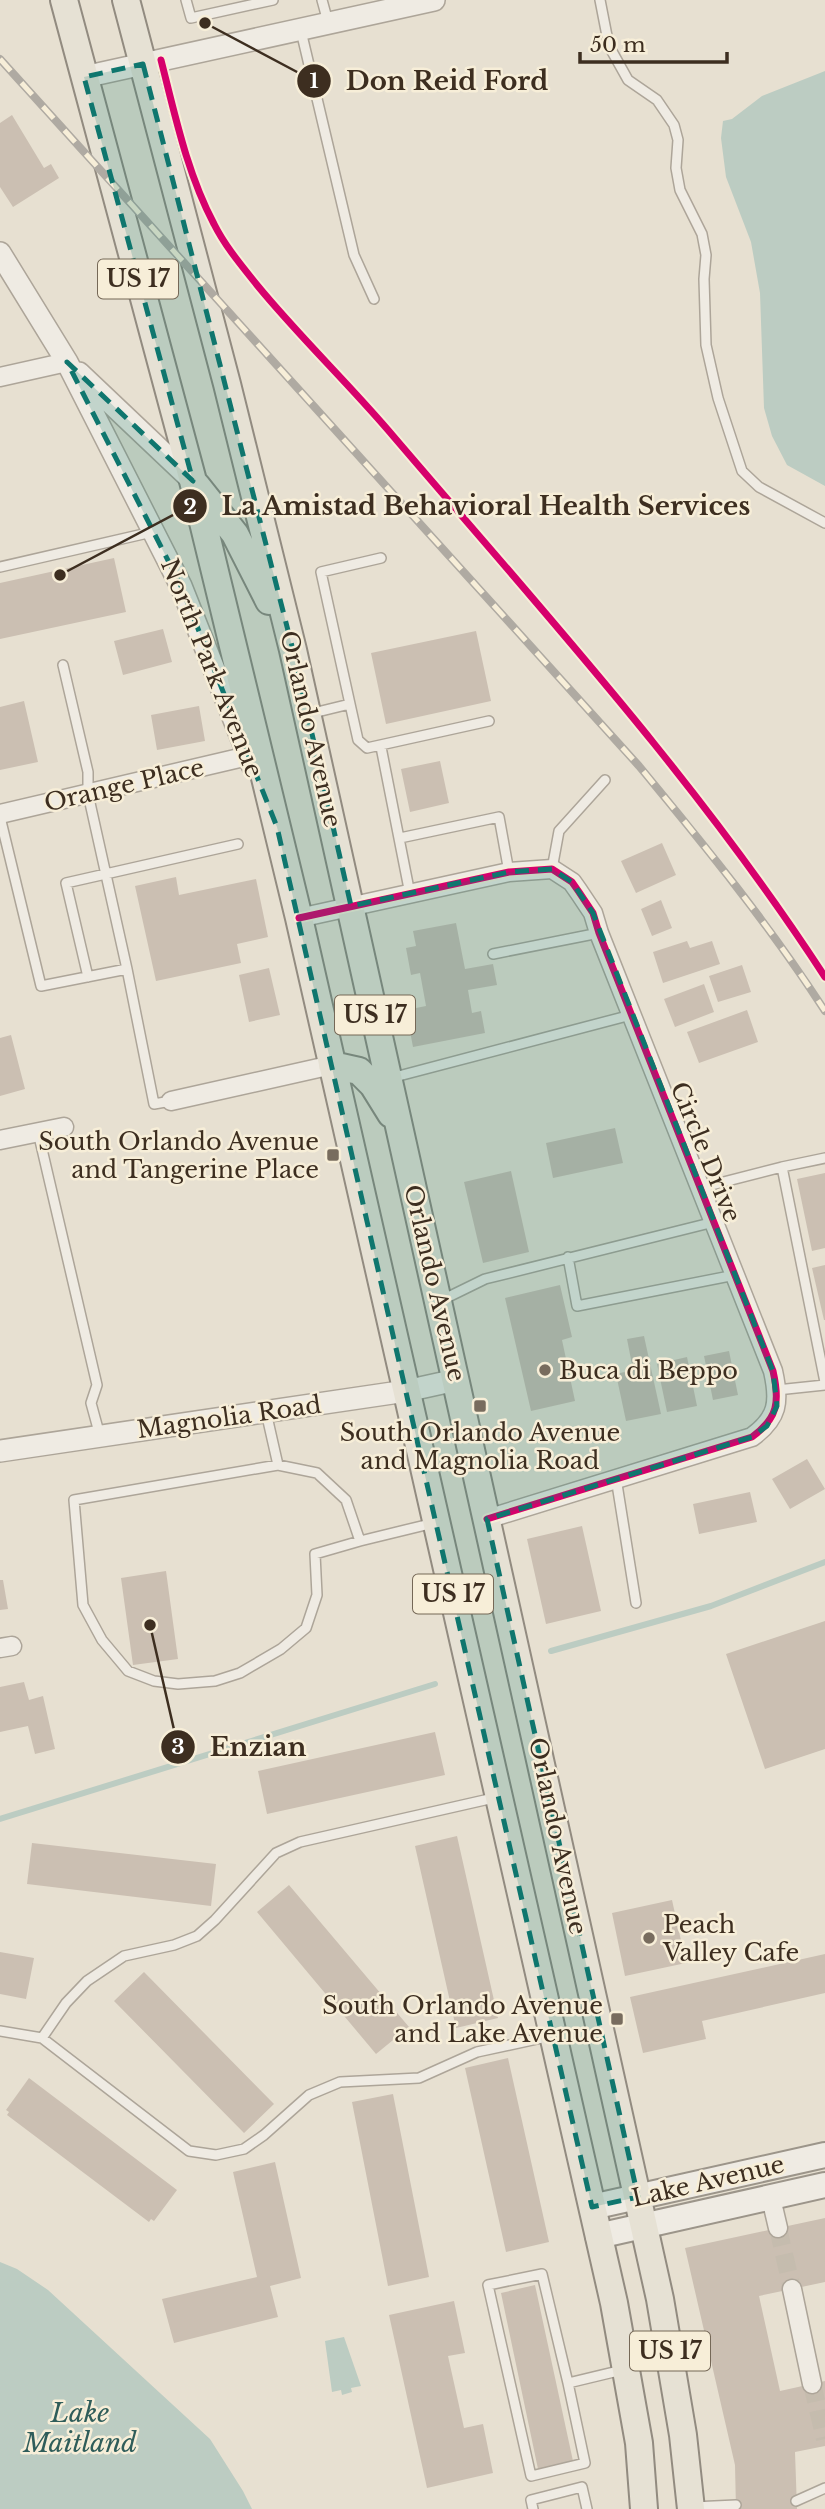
<svg xmlns="http://www.w3.org/2000/svg" width="825" height="2509" font-family="'Libre Baskerville',serif">
<rect width="100%" height="100%" fill="#e7e0d1"/>
<path fill="#bcccc2" d="M825,71V486L787,465L772,436L764,408L760,293L751,242L726,177L721,138L723,121L732,119L762,96Z
M0,2262L17,2269L48,2290L210,2439L243,2491L252,2509H0Z
M344,2337L361,2386L351,2388L352,2392L342,2395L341,2390L332,2392L325,2341Z"/>
<g fill="none" stroke-linecap="round" stroke-linejoin="round">
<path stroke="#bcccc2" stroke-width="6" d="M551,1651L711,1606L825,1562
M0,1819L435,1684"/>
</g>
<path fill="#cbbfb2" d="M12,115L44,168L51,164L59,178L13,207L0,187V123Z
M114,558L126,612L0,639V583Z
M163,629L172,662L123,675L114,641Z
M476,631L491,701L386,724L371,653Z
M24,701L38,762L0,770V707Z
M199,706L205,741L157,750L151,715Z
M440,761L449,803L410,812L401,769Z
M662,843L676,875L636,893L621,861Z
M176,877L179,895L256,879L268,937L237,944L241,963L156,981L135,886Z
M661,900L672,928L652,936L641,909Z
M456,923L465,969L493,964L497,985L468,990L472,1013L481,1011L485,1033L413,1047L406,1010L426,1006L420,973L411,975L406,948L416,946L413,931Z
M687,941L690,948L712,941L720,964L663,983L653,952Z
M742,965L751,992L718,1002L709,976Z
M269,968L280,1015L249,1022L239,975Z
M704,984L714,1012L675,1027L664,999Z
M747,1010L758,1042L699,1063L687,1032Z
M11,1035L25,1089L0,1096V1038Z
M615,1128L623,1163L553,1178L546,1143Z
M511,1171L529,1252L483,1263L464,1182Z
M825,1173V1248L812,1251L797,1179Z
M825,1265V1320H824L812,1268Z
M560,1285L572,1337L562,1340L575,1401L531,1411L505,1298Z
M644,1336L661,1414L626,1421L616,1374L633,1370L627,1339Z
M729,1351L738,1395L713,1400L704,1356Z
M687,1357L697,1406L667,1412L657,1364Z
M807,1459L825,1489L790,1509L772,1479Z
M750,1492L757,1522L699,1534L693,1504Z
M582,1526L601,1611L546,1624L527,1539Z
M166,1571L178,1659L133,1665L121,1578Z
M0,1580H3L8,1609L0,1610Z
M825,1621V1749L765,1769L726,1654Z
M24,1682L29,1700L43,1696L55,1749L35,1754L28,1726L0,1732V1687Z
M435,1732L445,1775L267,1814L258,1771Z
M457,1836L498,2018L456,2028L415,1846Z
M32,1843L216,1864L211,1906L27,1884Z
M289,1885L409,2027L376,2054L257,1912Z
M672,1900L686,1963L625,1976L612,1913Z
M0,1952L34,1958L26,1999L0,1994Z
M825,1954V1993L702,2021L706,2039L643,2053L630,1997Z
M144,1972L274,2104L244,2133L114,2001Z
M508,2058L549,2242L506,2252L465,2068Z
M29,2078L177,2190L154,2221L151,2219L149,2222L7,2115L9,2112L6,2110Z
M393,2094L429,2277L388,2286L352,2102Z
M275,2162L301,2278L270,2286L278,2317L174,2343L162,2299L257,2277L233,2172Z
M825,2218V2282L759,2296L780,2391L825,2381V2446L795,2452L797,2509H736L735,2465L685,2248Z
M535,2285L573,2461L538,2469L501,2293Z
M454,2301L465,2353L448,2356L464,2428L483,2424L493,2473L427,2488L389,2315Z"/>
<g fill="none" stroke-linecap="round" stroke-linejoin="round">
<path stroke="#c5bcae" stroke-width="18" stroke-dasharray="18 9" stroke-linecap="butt" d="M778,2228L792,2289
M812,2384L825,2439"/>
<g stroke="#ada599" stroke-width="12">
<path id="service" d="M186,0L191,18L273,0
M322,0L328,22
M600,0L609,46L628,80L657,100L674,125L678,140L676,168L680,190L702,234L706,255L704,279L706,345L718,398L742,471L759,487L825,523
M301,31L354,255L374,299
M0,567L152,532
M63,665L88,772V794L127,969L154,1104L171,1101
M350,704L358,740L367,748L489,721
M309,714L350,704L321,572L381,558
M381,747L410,894
M0,817L41,986L127,969
M400,838L499,817L509,872
M552,869L559,831L605,780
M493,954L599,933
M88,977L66,883L238,844
M391,1078L631,1015
M38,1132L97,1385L91,1403L100,1436
M782,1167L825,1158
M700,1188L782,1167L825,1382
M568,1257L577,1306L735,1275
M440,1301L485,1279L714,1222
M777,1390L825,1385
M266,1412L278,1465
M616,1478L636,1603
M360,1541L315,1554L317,1595L306,1628L281,1649L240,1673L215,1681L178,1684L154,1681L128,1671L102,1640L83,1605L74,1500L278,1465L317,1473L346,1500L360,1541L434,1523
M0,2031L42,2038L189,2151L216,2155L244,2149L264,2135L309,2095L340,2082L419,2078L477,2052L551,2036
M42,2038L66,2003L87,1981L124,1956L174,1945L197,1936L215,1920L276,1853L300,1842L498,1797
M568,2383L542,2274L488,2285L531,2476L585,2463L568,2383L622,2370
M796,2501L825,2488
M693,2507L736,2505
M533,2509L531,2500L582,2487L587,2509"/>
</g>
<g stroke="#ada599" stroke-width="21">
<path id="minor" d="M0,377L67,362
M0,814L248,756
M299,918L509,872L552,869L572,882L579,892L593,913L599,933L773,1371C780,1402 778,1418 752,1437L487,1519
M171,1101L332,1065
M0,1140L64,1127
M0,1648L12,1646
M771,2198L778,2228
M792,2289L812,2384"/>
</g>
<g stroke="#ada599" stroke-width="24">
<path id="tertiary" d="M84,77L434,0
M0,253L67,362L181,586L252,765
M79,373L193,481
M0,1451L406,1391L456,1380"/>
</g>
<g stroke="#9c958a" stroke-width="28">
<path id="secondary" d="M592,2207L825,2155
M598,2236L825,2185"/>
</g>
<g stroke="#928b80" stroke-width="30">
<path id="primary" d="M64,0L193,481L299,918L614,2303L639,2443L644,2509
M126,0L227,384L293,650L660,2299L683,2435L691,2509
M197,486L235,534L269,601
M332,1065L359,1071L373,1085L391,1114"/>
</g>
<use href="#service" stroke="#efebe3" stroke-width="9"/>
<use href="#minor" stroke="#efebe3" stroke-width="18"/>
<use href="#tertiary" stroke="#efebe3" stroke-width="21"/>
<use href="#secondary" stroke="#efebe3" stroke-width="24"/>
<use href="#primary" stroke="#e6e1d4" stroke-width="26"/>
<g stroke="#afaaa2" stroke-width="8">
<path id="rail" d="M0,59L639,766C705,846 768,923 825,1011"/>
</g>
<use href="#rail" stroke="#f7eed8" stroke-width="5" stroke-dasharray="16" stroke-linecap="butt"/>
<g stroke="#f7eed8" stroke-width="11">
<path id="cycleway" d="M161,60C175,115 187,173 214,224C225,246 241,265 257,285C298,335 345,380 388,430C539,607 698,781 825,977
M299,918L509,872L552,869L572,882L579,892L593,913L599,933L773,1371C780,1402 778,1418 752,1437L487,1519"/>
</g>
<use href="#cycleway" stroke="#d6006c" stroke-width="7"/>
</g>
<path fill="#0f766e" fill-opacity="0.2" stroke="#0f766e" stroke-width="5" stroke-dasharray="14 9" stroke-linejoin="round" d="M143,64L293,650L351,906L509,872L552,869L572,882L593,913L773,1371L777,1406L767,1426L752,1437L487,1519L638,2197L592,2207L277,827L181,586L67,362L193,481L84,77Z"/>
<g fill="#786c5e" stroke="#f7eed8" stroke-width="2.5">
<rect x="326" y="1148" width="14" height="14" rx="3.5"/>
<circle cx="545" cy="1370" r="7"/>
<rect x="473" y="1399" width="14" height="14" rx="3.5"/>
<circle cx="649" cy="1938" r="7"/>
<rect x="610" y="2012" width="14" height="14" rx="3.5"/>
</g>
<g text-anchor="middle" dominant-baseline="central" stroke-width="5" stroke-linejoin="round" paint-order="stroke">
<g fill="#f7eed8" stroke="#756857" stroke-width="2">
<rect x="98" y="259.5" width="80" height="39" rx="5"/>
<rect x="335" y="995.5" width="80" height="39" rx="5"/>
<rect x="413" y="1574.5" width="80" height="39" rx="5"/>
<rect x="630" y="2331.5" width="80" height="39" rx="5"/>
</g>
<g font-size="23" font-weight="bold" fill="#3d2e20">
<text x="138" y="279">US 17</text>
<text x="375" y="1015">US 17</text>
<text x="453" y="1594">US 17</text>
<text x="670" y="2351">US 17</text>
</g>
<g font-size="24" fill="#3d2e20" stroke="#f7eed8">
<text transform="translate(212 668) rotate(68)">North Park Avenue</text>
<text transform="translate(311 729) rotate(77)">Orlando Avenue</text>
<text transform="translate(124 785) rotate(-13)">Orange Place</text>
<text transform="translate(706 1152) rotate(68)">Circle Drive</text>
<text transform="translate(435 1283) rotate(77)">Orlando Avenue</text>
<text transform="translate(229 1417) rotate(-8)">Magnolia Road</text>
<text transform="translate(558 1836) rotate(78)">Orlando Avenue</text>
<text transform="translate(708 2181) rotate(-13)">Lake Avenue</text>
</g>
<g font-size="24" fill="#3d2e20" stroke="#f7eed8" text-anchor="end">
<text x="319" y="1141">South Orlando Avenue<tspan x="319" dy="28">and Tangerine Place</tspan></text>
<text x="559" y="1370" text-anchor="start">Buca di Beppo</text>
<text x="480" y="1432" text-anchor="middle">South Orlando Avenue<tspan x="480" dy="28">and Magnolia Road</tspan></text>
<text x="663" y="1924" text-anchor="start">Peach<tspan x="663" dy="28">Valley Cafe</tspan></text>
<text x="603" y="2005">South Orlando Avenue<tspan x="603" dy="28">and Lake Avenue</tspan></text>
</g>
<g font-size="26" font-style="italic" fill="#2f5d5a" stroke="#f7eed8">
<text x="80" y="2413">Lake<tspan x="80" dy="30">Maitland</tspan></text>
</g>
</g>
<path fill="none" stroke="#3d2e20" stroke-width="2.5" d="M205 23L314 81M60 575L190 506M150 1625L178 1747"/>
<g fill="#3d2e20" stroke="#f7eed8" stroke-width="2.5">
<circle cx="205" cy="23" r="7"/>
<circle cx="60" cy="575" r="7"/>
<circle cx="150" cy="1625" r="7"/>
<circle cx="314" cy="81" r="18"/>
<circle cx="190" cy="506" r="18"/>
<circle cx="178" cy="1747" r="18"/>
</g>
<g font-size="21" text-anchor="middle" font-weight="bold" fill="#fff">
<text x="314" y="88">1</text>
<text x="190" y="514">2</text>
<text x="178" y="1754">3</text>
</g>
<g font-size="26" text-anchor="middle" font-weight="bold" fill="#3d2e20" stroke="#f7eed8" stroke-width="5" stroke-linejoin="round" paint-order="stroke">
<text x="447" y="90">Don Reid Ford</text>
<text x="486" y="515">La Amistad Behavioral Health Services</text>
<text x="258" y="1756">Enzian</text>
</g>
<path d="M580 52v10h147v-10" fill="none" stroke="#3d2e20" stroke-width="3.5"/>
<text x="590" y="52" font-size="21" fill="#3d2e20" stroke="#f7eed8" stroke-width="5" paint-order="stroke">50 m</text>
</svg>
